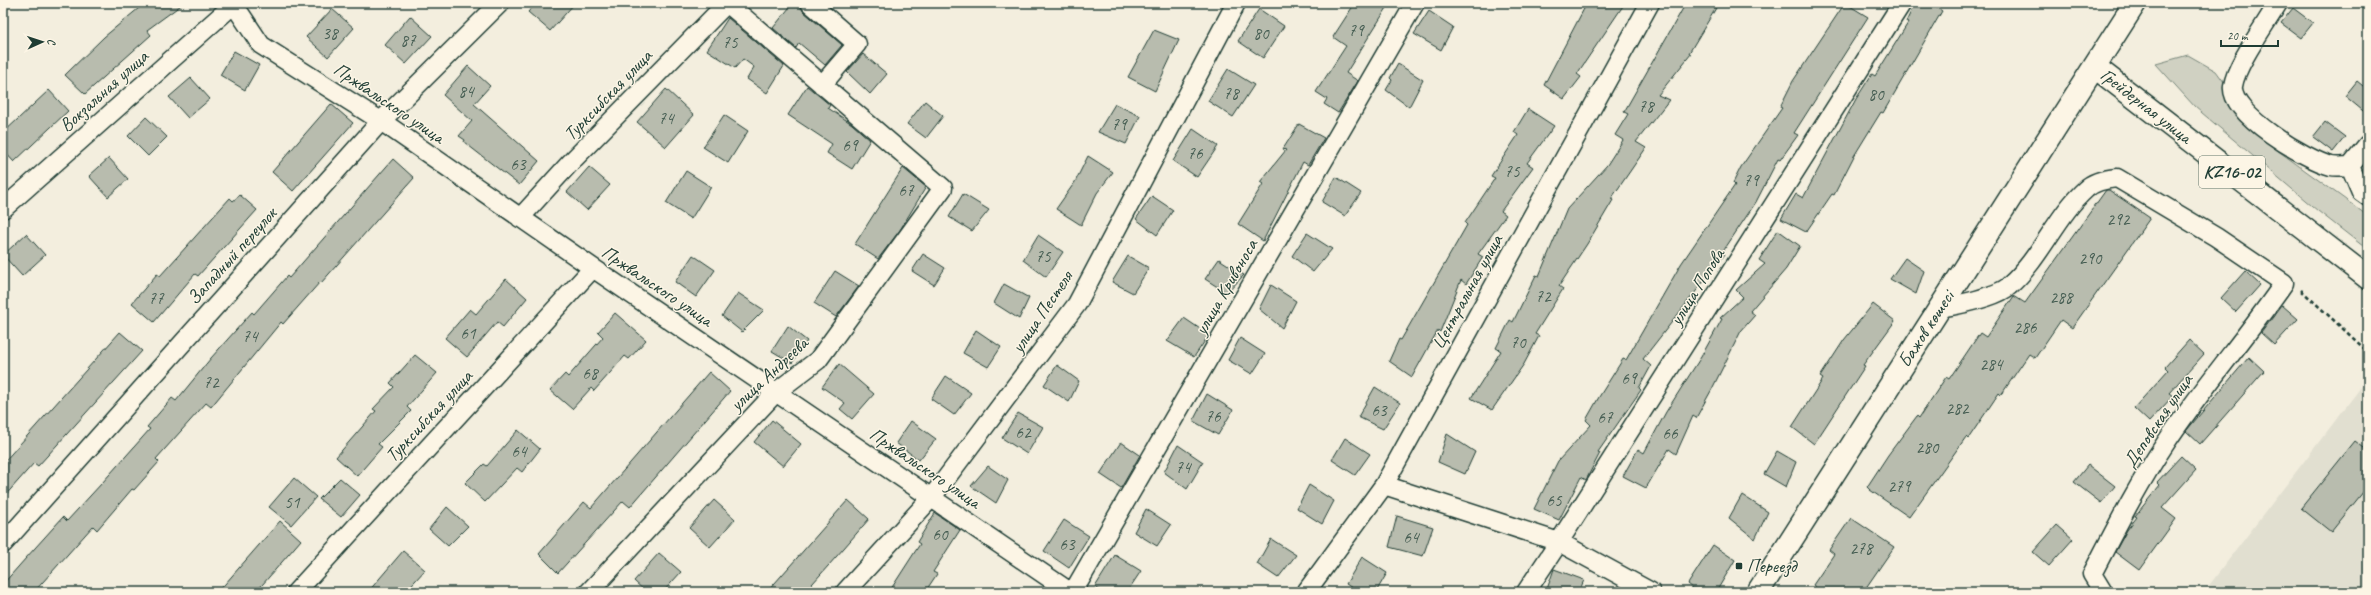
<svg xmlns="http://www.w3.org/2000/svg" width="2371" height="595" font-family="Caveat,sans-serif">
<rect width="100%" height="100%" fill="#f3eede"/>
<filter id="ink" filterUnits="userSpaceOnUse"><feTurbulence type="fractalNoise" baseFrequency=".025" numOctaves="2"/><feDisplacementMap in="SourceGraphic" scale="8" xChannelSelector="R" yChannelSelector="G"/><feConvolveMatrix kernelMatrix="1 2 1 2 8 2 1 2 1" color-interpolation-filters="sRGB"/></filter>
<g filter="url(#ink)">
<path fill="#e1dfd0" d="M2368,378V592H2204Z"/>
<path fill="#d0d1c2" stroke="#78877b" d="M2188,55L2216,71L2270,145L2368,216V250L2318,211L2195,107L2156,64Z"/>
<path fill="#b8bcae" stroke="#1f3d34" d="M145,3H184L147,30L151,35L85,94L65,75L104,37Z
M536,3H575L550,31L528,12Z
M793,3H800L803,11L842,45L825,65L799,43L796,48L773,28Z
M1355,3H1390L1346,73L1358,81L1338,113L1324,104L1327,99L1316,92L1346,46L1333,37Z
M1587,3H1625L1577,74L1581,77L1564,99L1544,85Z
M1686,3H1707L1716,8L1689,53L1691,54L1658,95L1669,100L1636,142L1646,148L1611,199L1613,200L1587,244L1559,286L1563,289L1535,334L1539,336L1524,364L1492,410L1471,398L1501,351L1496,348L1510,320L1513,322L1536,275L1539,276L1567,209L1607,165L1623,140L1615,135L1628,114L1624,112Z
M1845,3L1868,17L1794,133L1798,135L1780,160L1778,159L1756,202L1722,253L1725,254L1643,359L1651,366L1639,388L1641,390L1598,452L1600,453L1586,480L1581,477L1559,520L1534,509L1558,461L1591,425L1586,420L1599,397L1623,359L1626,360L1681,264L1735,185L1733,183L1741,167L1782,108L1780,107L1793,81Z
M1915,3H1931L1942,11L1883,113L1881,112L1854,156L1834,195L1832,194L1806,232L1781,219L1796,194L1803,198L1856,99L1872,74L1875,76L1908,23L1906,22Z
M2293,8L2313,23L2301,38L2281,23Z
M332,9L354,28L328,57L306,37Z
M1259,9L1284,26L1263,58L1238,41Z
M1429,11L1453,27L1441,50L1414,34Z
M410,16L432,36L406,64L385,45Z
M728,18L784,66L767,93L747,79L754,67L743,59L735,68L707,50Z
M1154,30L1179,40L1155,91L1128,77Z
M234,51L259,65L245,90L220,75Z
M863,54L887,74L870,94L847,72Z
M1398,64L1423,80L1409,107L1386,90L1392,80L1390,78Z
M468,66L490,86L474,104L539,161L519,185L464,142L465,140L459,136L472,121L443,95Z
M1228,69L1254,85L1233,117L1208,101Z
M191,78L210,99L188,118L169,97Z
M2357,81L2368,90V115L2345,96Z
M807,86L830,105L828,108L852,124L870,140L852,169L827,153L832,144L788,115Z
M666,89L694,115L666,147L637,122Z
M49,90L68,111L14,162L3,150V133Z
M925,101L943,116L926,138L907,124Z
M331,104L353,123L293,191L272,172Z
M1115,104L1140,116L1126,144L1098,132Z
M1528,109L1554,126L1527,163L1533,167L1501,211L1506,215L1478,254L1483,257L1466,284L1461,280L1440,332L1438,330L1412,377L1389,361L1399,339L1401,340L1467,225L1465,223L1495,178L1491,176L1518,135L1514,132Z
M724,115L748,131L728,163L703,147Z
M146,117L167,137L148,156L128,136Z
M2325,122L2345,137L2333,152L2313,137Z
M1299,124L1324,138L1308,165L1303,162L1263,241L1238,224L1263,184L1260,182L1286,150L1283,149Z
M1193,129L1218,146L1197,177L1173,161Z
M1088,156L1113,172L1097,193L1081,225L1056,209L1075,182Z
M109,158L128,179L108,197L89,176Z
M393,159L414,178L321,283L320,282L283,324L281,322L211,407L206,403L156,459L159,462L134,490L132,489L97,530L93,526L34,592H3V584L26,558L63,517L67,521L102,483L150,429L147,427L172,398L176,401L211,358L252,312L254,314L287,276L289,278Z
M589,167L610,185L587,210L567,192Z
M903,168L926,187L900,230L878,259L855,244Z
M686,171L711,187L691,219L666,203Z
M1336,177L1361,193L1345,216L1322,202Z
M2106,190H2109L2150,218L2072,328L2061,320L2035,358L2029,354L2001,395L1999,393L1968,439L1966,437L1909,517L1870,490L1867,487L1888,455L1917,416L1919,418L1946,377L1949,379L1980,333L1986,337L2014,296L2025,303Z
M963,194L989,210L972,231L949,217Z
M240,195L257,210L198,276L195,274L154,322L132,303L157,274L160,276L230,198L233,201Z
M1152,196L1173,210L1157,235L1136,219Z
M1778,230L1800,246L1786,269L1750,311L1755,315L1741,331L1712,389L1696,418L1693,416L1676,454L1669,449L1646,488L1623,476L1638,449L1644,453L1666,412L1701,357L1722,319L1720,318L1743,297L1736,290L1765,264L1759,260Z
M1307,233L1332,249L1313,272L1292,256Z
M26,234L45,255L22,276L3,255Z
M1038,235L1063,252L1046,277L1023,260Z
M923,254L945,268L934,285L912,271Z
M693,255L715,270L696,297L675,282Z
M1128,256L1149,268L1133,293L1112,282Z
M1905,258L1924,271L1916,294L1890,279Z
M1219,259L1244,275L1227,293L1205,279Z
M835,271L859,286L836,317L814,303Z
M2245,271L2260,285L2236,312L2221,298Z
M506,279L527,298L503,327L497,322L467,357L445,338L470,309L476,314Z
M1004,284L1029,298L1019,319L994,303Z
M1271,285L1296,301L1282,328L1259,309Z
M738,293L764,310L742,332L722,316Z
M1873,304L1895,321L1863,365L1865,366L1814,444L1792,427L1823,379L1820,377L1844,340Z
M2282,305L2298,319L2274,345L2261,333Z
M615,313L646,340L629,359L625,356L594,391L591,388L572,409L550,390L565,374L568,377L603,337L598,332Z
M1184,318L1209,335L1194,357L1167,341Z
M788,326L807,341L792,363L772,351Z
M976,330L1001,347L988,367L963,353Z
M120,332L142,351L38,466L34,463L3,498V463Z
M1240,338L1265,354L1252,374L1228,360Z
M2189,340L2204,354L2169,393L2173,396L2149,422L2134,408L2168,370L2165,367Z
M415,355L437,373L407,407L411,411L378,444L382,447L357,476L336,457L376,411L373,409L394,387L390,383Z
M2249,357L2264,371L2200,444L2186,431Z
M839,364L874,394L852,419L840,409L845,403L822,387Z
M1057,365L1079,381L1069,402L1044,385Z
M709,372L730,391L630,507L623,501L558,573L539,554L584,502L591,508Z
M946,376L971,393L954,415L931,399Z
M1375,387L1400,403L1383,429L1358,417Z
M1207,394L1233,410L1218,435L1193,421Z
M1018,413L1043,427L1027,454L1002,438Z
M772,420L801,444L783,466L754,442Z
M911,421L936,439L919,460L896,443Z
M518,430L540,449L522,472L517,468L485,502L465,483L484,464L487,466Z
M1447,434L1475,452L1465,474L1438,462Z
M1345,438L1370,454L1355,475L1332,460Z
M2355,441L2368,451V486L2331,532L2301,508Z
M1121,442L1140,455L1121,488L1100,474Z
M1178,445L1203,462L1187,489L1164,472Z
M1777,451L1796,462L1786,487L1764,474Z
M2181,456L2196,470L2162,508L2176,519L2139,570L2115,552L2127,530L2137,517L2135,516L2160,485L2157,482Z
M2088,465L2115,486L2101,503L2074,482Z
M988,466L1008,480L996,503L971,486Z
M294,478L316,497L291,525L269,507Z
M340,478L360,495L341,517L319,499Z
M1309,485L1334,501L1322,524L1297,508Z
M1742,495L1768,512L1755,539L1729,518Z
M714,500L735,519L710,547L689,528Z
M848,500L869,519L844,548L805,592H767Z
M447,507L468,526L448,546L429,529Z
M1146,509L1171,525L1157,546L1134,532Z
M935,513L960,530L933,572L937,574L925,592H889L920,544L917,542Z
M1397,516L1433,527L1423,556L1389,547Z
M1851,518L1894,547L1863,592H1821L1813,585L1834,554L1829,550Z
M1064,520L1089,536L1069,568L1044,551Z
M280,521L301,540L256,592H218Z
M2057,525L2073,539L2049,566L2033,552Z
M1271,539L1296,555L1278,578L1257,564Z
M1713,545L1735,560L1716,592H1698L1688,584Z
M403,551L425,570L405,592H368Z
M659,553L681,572L663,592H646L634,581Z
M1115,555L1141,571L1127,592H1103L1095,587Z
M1362,557L1387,573L1376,592H1358L1346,584Z
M1554,569L1584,580L1579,592H1546Z"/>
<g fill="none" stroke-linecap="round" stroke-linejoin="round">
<g stroke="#1f3d34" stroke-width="21">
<path id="minor" d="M233,3L261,45L381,121L593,268L1070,592
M810,3L857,44L822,85
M2278,3C2266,24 2236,64 2233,86C2229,114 2307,160 2331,166C2337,167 2344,166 2350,166
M2350,166L2361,192L2368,197
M2350,166L2368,144
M3,209L234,4
M520,218L570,163L727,3
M1940,308C1957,305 1997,297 2009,286C2041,258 2056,216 2086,189C2094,181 2106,179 2117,178L2216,237L2284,283C2246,338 2202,388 2165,444C2137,486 2115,530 2092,574L2103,592
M1384,485L1559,542L1651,592
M3,544L381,121L500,3
M296,592L593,268
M589,592L776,392L818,360L943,188L727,3
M845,592L932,497L1077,304L1236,3
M1073,592L1415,3
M1306,592L1384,485L1650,3
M1526,592L1559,542L1902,3"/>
</g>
<g stroke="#1f3d34" stroke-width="25">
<path id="primary" d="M2095,67L2368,278
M1758,592L2135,3"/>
</g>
<path stroke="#1f3d34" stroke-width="2.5" stroke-dasharray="4 3" stroke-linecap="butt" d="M2301,290L2368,352"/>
<use href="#minor" stroke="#fcf5e5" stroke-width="18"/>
<use href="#primary" stroke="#fcf5e5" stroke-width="22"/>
</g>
</g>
<rect fill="#1f3d34" stroke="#fcf5e5" stroke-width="1.5" x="1735" y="562" width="8" height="8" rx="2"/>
<g text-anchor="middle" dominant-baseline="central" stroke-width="3" stroke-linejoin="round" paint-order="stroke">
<g font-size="17" fill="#455d52">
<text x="1356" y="30">79</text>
<text x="330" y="33">38</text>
<text x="1261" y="33">80</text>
<text x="408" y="40">87</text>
<text x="730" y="42">75</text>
<text x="466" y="91">84</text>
<text x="1231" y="93">78</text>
<text x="1876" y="94">80</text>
<text x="1646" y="106">78</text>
<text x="666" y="118">74</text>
<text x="1119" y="124">79</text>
<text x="850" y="145">69</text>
<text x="1195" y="153">76</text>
<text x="518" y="164">63</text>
<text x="1512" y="171">75</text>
<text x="1751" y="180">79</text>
<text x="906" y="190">67</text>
<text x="2118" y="219">292</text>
<text x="1043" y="256">75</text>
<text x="2090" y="258">290</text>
<text x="1543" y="296">72</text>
<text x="2061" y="297">288</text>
<text x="156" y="298">77</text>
<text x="2025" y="327">286</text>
<text x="468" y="333">61</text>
<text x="250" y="336">74</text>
<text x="1518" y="342">70</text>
<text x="1991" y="364">284</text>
<text x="590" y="373">68</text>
<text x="1629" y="378">69</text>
<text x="211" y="382">72</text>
<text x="1957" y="408">282</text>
<text x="1379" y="410">63</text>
<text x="1213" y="416">76</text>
<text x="1605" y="417">67</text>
<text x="1023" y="432">62</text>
<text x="1670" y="433">66</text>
<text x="1927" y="447">280</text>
<text x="519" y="451">64</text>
<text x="1183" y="467">74</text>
<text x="1899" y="486">279</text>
<text x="1554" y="500">65</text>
<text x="292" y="502">51</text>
<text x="940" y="534">60</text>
<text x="1411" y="537">64</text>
<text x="1067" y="544">63</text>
<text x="1861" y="548">278</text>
</g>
<rect fill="#fcf5e5" stroke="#617469" stroke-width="1" x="2199" y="156" width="66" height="32" rx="3"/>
<g font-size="18" font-weight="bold" fill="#1f3d34">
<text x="2232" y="172">KZ16-02</text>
</g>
<g font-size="19" fill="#1f3d34" stroke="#fcf5e5">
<text transform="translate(104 91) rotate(-42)">Вокзальная улица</text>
<text transform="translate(608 95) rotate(-46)">Турксибская улица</text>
<text transform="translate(389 103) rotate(34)">Пржвальского улица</text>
<text transform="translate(2146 106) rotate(38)">Грейдерная улица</text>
<text transform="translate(232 256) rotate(-48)">Западный переулок</text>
<text transform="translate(657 286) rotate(34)">Пржвальского улица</text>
<text transform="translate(1226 287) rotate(-60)">улица Кривоноса</text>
<text transform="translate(1697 287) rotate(-58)">улица Попова</text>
<text transform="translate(1467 292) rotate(-61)">Центральная улица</text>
<text transform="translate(1042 312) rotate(-56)">улица Пестеля</text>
<text transform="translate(1926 329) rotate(-57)">Бажов көшесі</text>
<text transform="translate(769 374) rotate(-43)">улица Андреева</text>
<text transform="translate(429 416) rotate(-47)">Турксибская улица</text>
<text transform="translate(2158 421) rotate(-56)">Деповская улица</text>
<text transform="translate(925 468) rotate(34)">Пржвальского улица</text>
</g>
<g font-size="19" fill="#1f3d34" stroke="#fcf5e5" text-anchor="start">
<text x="1747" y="566">Переезд</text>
</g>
</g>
<rect width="2371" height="595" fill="none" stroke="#fcf5e5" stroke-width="16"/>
<rect x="8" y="8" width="2355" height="579" fill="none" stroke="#1f3d34" stroke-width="1.5" filter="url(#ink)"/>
<g transform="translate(42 42) rotate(87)" stroke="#fcf5e5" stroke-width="3" paint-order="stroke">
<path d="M0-3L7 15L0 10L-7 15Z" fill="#1f3d34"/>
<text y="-6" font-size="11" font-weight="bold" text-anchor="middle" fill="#1f3d34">С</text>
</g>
<path d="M2221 40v6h57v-6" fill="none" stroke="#1f3d34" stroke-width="2"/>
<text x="2227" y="40" font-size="12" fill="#1f3d34" stroke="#fcf5e5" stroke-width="3" paint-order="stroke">20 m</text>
</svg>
